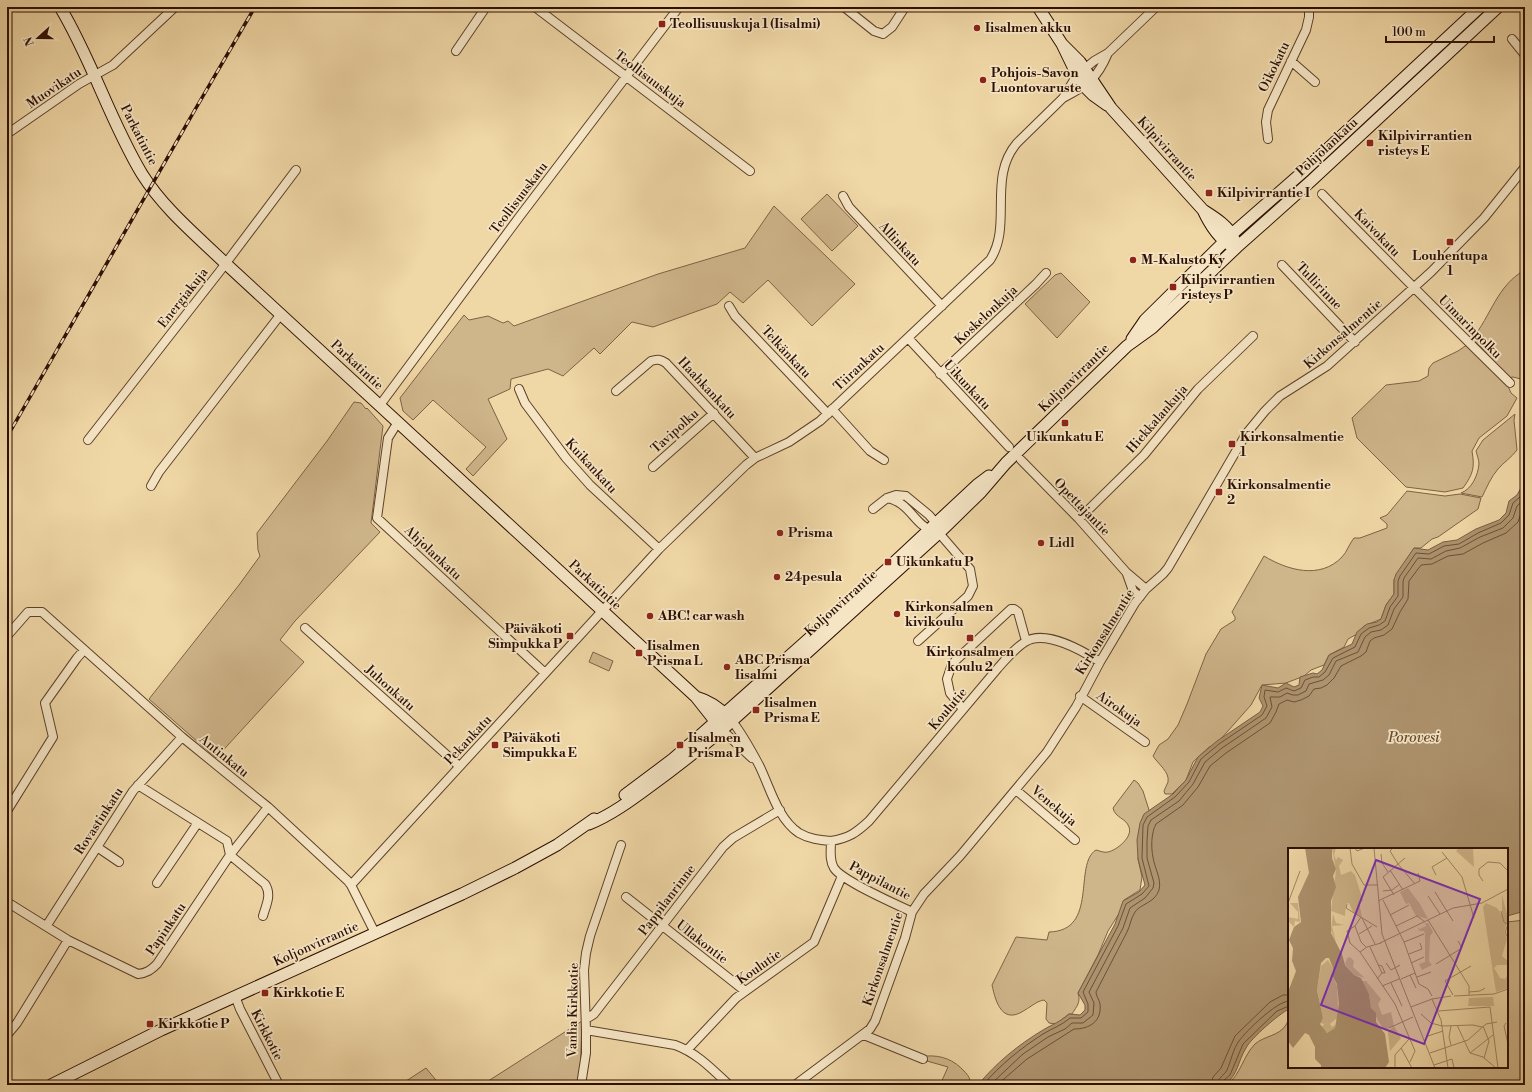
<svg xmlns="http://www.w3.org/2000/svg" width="1532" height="1092" font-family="'Libre Bodoni',serif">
<rect width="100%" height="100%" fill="#f0d7a6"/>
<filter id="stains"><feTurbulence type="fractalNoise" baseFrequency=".005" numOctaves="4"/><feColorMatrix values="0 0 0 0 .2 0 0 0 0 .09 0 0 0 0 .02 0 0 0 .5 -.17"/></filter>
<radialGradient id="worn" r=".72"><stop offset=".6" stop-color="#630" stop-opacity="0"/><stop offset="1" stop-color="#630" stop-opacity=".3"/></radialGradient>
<path fill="#cfb58a" stroke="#7e6245" d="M827,194L858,226L832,251L801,219Z
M774,206L855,284L812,326L768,280L743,303L730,292L717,304L653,327L632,322L600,354L594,348L563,376L548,369L511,379L510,389L488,399L507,439L473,476L466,469L486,447L433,400L413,420L403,411L400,398L464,315L469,320L488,316L503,323L508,321L514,326L658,274L745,248Z
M1525,270V380L1513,377L1508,378L1482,348L1472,339C1491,316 1497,285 1525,270Z
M1061,273L1090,302L1057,338L1025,304L1055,275Z
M1468,344L1503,382L1507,384L1511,393L1517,398L1507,416L1479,438L1472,451C1475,468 1473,474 1463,488L1445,492L1406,487L1357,438L1352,418L1386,385L1419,381L1428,376L1429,368L1433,363L1458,351Z
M354,402L361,403L366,409L367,408L383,426L371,523L380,532L295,621L280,640L304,662L216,758L149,699L239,585L260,556L258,550L257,533L327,441Z
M1515,414L1514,420L1517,450C1511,458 1504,462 1498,469C1491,477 1487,487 1482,497L1461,493C1472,489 1478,475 1479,464C1479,460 1477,455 1476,451L1483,440Z
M1407,491L1445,496L1460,494L1481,498L1478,509L1438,537L1432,539L1421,548H1414L1394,580V594L1386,605L1381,619L1364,626L1357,634L1348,639L1344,647L1329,655L1324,665L1311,670L1304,676L1286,683L1262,685L1251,705L1219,741L1208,748L1193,762L1186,780L1172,794H1165L1164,791C1165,788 1167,785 1168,782C1170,772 1158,764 1153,756L1159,745L1168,739L1178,725L1187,704L1206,654L1221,629L1235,620V617L1232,612L1264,556C1287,570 1320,580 1342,557C1347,552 1349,544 1354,538H1360L1387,528V524L1380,518L1387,515Z
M593,652L613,661L609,671L589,662Z
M1134,780L1138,783L1143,791L1149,810L1138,859L1142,877L1140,890L1124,900L1120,912L1108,931L1098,955L1078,993C1081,1002 1077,1006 1072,1014H1069L1056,1024L1049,1023L1046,1019L1047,1003L1044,1000C1037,1001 1032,1006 1025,1010C1003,1025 996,1004 992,985L1016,937L1047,940L1049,932C1099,931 1073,864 1096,850C1100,851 1104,853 1108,852C1117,850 1133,837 1129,827C1126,818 1115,818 1113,808Z
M1525,920V1085H1227C1241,1074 1243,1056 1255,1044C1264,1036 1279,1036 1286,1025C1288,1022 1288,1019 1289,1016V1067H1507V922Z
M582,1021L580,1077L578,1085H482Z
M926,1056C942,1055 954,1060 964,1071C968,1075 971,1079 970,1085H940L948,1067L927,1061Z
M426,1068L440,1085H400Z"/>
<path fill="#ad936e" stroke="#795e42" d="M1525,481V911L1507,916V849H1289V1009C1279,1014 1251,1038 1246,1048C1237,1063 1239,1073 1225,1085H978C996,1063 1018,1045 1043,1030C1053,1024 1060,1022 1069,1014L1080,1015L1085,1010V1005L1078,993L1115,924L1123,901L1139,892L1145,885L1138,859L1137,840L1140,823L1144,814L1173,794L1186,780L1198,757L1217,741L1260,712L1263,706L1259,698L1262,685L1278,688L1286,683L1294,687L1299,685L1300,677L1313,673L1317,674L1322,670L1329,655L1352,644L1357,632L1367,624L1377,622L1381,619L1386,605L1394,594V580L1396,574L1414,548L1428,550L1443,542L1457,540L1476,529L1499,520L1506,513L1509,501L1517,495Z"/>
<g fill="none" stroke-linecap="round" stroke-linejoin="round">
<path stroke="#6c5137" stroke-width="1" d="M983,1085C1000,1065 1021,1048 1043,1034C1053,1028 1062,1025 1070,1018H1081L1088,1012V1004L1083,992L1118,926L1126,904L1142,894L1149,886L1142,858L1143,825L1147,817L1175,797L1189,782L1201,759L1219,744L1262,715L1267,706L1264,697L1265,690L1278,692L1286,688L1294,691L1301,688L1305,680L1313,677H1319L1325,672L1333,658L1355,647L1361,634L1369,628L1379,625L1385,621L1390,607L1398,596V581L1400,576L1416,553L1429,554L1444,546L1459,544L1478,533L1501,523L1509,515L1513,503L1520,497L1525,489
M990,1085L1023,1054L1048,1037L1065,1029L1072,1023H1083L1093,1015L1094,1003L1089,992L1123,928L1130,908L1145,898L1153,888L1154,883L1147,858V841L1148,826L1151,820L1179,801L1193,784L1205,762L1222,748L1266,718L1272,707L1270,697H1280L1287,693L1293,695H1298L1306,691L1309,684L1323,680L1329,675L1336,661L1358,652L1365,637L1371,632L1381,630L1388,625L1394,609L1403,597V582L1404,578L1418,558L1431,559L1446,551L1460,548L1480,537L1503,528L1513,518L1517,506L1525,499
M997,1085L1027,1059L1074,1029C1090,1029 1102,1021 1100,1004C1099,999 1096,996 1096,992C1106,972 1117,952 1127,932C1130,926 1131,918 1135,912C1140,904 1155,903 1159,890C1162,879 1154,867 1153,857C1151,848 1151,833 1156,824L1183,805L1198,787L1210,766L1226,753L1270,723L1276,712L1279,704L1287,700L1294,702L1301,700L1309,696L1314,689L1321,688L1327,685L1334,678L1341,666L1361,656L1366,652L1370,641L1374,638L1384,635L1392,629L1400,612L1408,599L1409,581L1421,565L1432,564L1448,556L1463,554L1483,543L1506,533L1518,522L1522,510L1525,508
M1211,1085L1213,1077L1221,1068L1235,1036L1270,1002L1283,995H1289
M1217,1085C1218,1077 1224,1076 1227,1070C1231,1061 1233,1049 1239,1041C1246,1031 1277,1001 1289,1001
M1223,1085V1081L1230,1075L1243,1044L1277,1011L1289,1006"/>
<g stroke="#5d412a" stroke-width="10">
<path id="street" d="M535,7L750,171
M844,7L874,31L883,34L892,27L905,7
M1512,39L1525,55
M456,51L486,7
M1108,53C1097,79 1088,85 1063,98L1077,75L1094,61L1108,53L1156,7
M1291,61L1315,82
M7,134L79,84L113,65L175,7
M1268,139L1266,122L1268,110L1306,30L1309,17V7
M1322,194C1384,258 1447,321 1510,383
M843,196L849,207L942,306
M1282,265L1355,342
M729,306L735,316L828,414
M908,338L1009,447
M940,374L1036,284L1046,273
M519,389L525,403L566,458L590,485L659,549
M616,391L651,361C657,359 660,359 666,363L755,458
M380,405L520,216L679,7
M832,409L870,451L884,460
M398,422L388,438L377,518L545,673
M88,440L220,271L296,170
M1021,460L1079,519L1126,572L1146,589
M653,467L714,413
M151,486L159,472L281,314
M887,498C910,502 914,525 933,531
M873,509L887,498L896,495L906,496L929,515L935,522L939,533L970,569L973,586L968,596L918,641
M1079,519L1144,455L1198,389L1253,336
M1127,574L1133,591L1140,597
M305,628L459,766
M7,636L28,612H42L182,737L268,807L348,881L351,885L375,933
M1080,696L1145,742
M963,709L950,693L947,679L951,667L955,661L1011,609H1014L1018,612L1026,641
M732,721C743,735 751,750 759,765C770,787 777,818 799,833C809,839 820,840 831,841C831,850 829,860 834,868C842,881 896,904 912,912
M722,730L752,758
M138,785L227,841L230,855L265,884C272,895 266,905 263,916
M1016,790L1075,840
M7,811L53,737L45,703L77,658L84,650
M831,841C849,838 856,833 869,821L998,668C1006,659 1014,649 1025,642C1045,629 1083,651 1100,662
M97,847L119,862
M157,883L197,824
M351,885L659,549L746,465L755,458L789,442L820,421L990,260C1013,225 987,178 1017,143L1063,98
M626,897L745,991
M7,902L68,940L138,974C147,973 151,970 157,964L230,855L268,807
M47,925L133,791L182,737
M235,996L240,1009L279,1085
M586,1019L594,1014L723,847L733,838L780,810
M586,1030L675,1045C697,1053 712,1069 729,1085
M7,1035L17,1023L68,940
M864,1035L923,1059
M688,1049L736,998L814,942L842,876
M581,1085L586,1053V1030L584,970L586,953L590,936L621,845
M795,1085L870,1029L875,1021L905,938L912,912L924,894L960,856L1047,752L1076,707L1100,662L1135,603L1146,589L1163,574L1168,568L1246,434L1265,411L1280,396L1327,366L1431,272L1484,218L1525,167"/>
</g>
<g stroke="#2c0f00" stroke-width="13">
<path id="secondary" d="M60,7C92,60 110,121 142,174C164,209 196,235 225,263L696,697L719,726
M1038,7L1062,44L1077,75L1084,86L1093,95L1107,105
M1062,44L1080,62L1111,108L1203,210C1214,217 1229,226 1234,239
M1203,210C1209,223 1217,237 1230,245
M1132,339L1145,320L1232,234L1305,170L1480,7
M696,697C710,701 719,707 729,718
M625,795L673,759L704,732L887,569L977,485L989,476
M589,824C611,815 630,801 649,787C674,769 698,750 722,730L939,533L981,492L1006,463L1127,346L1152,328L1237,247L1311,181L1498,7
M51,1085L161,1030L462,894L515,868L557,845L594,819"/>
</g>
<use href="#street" stroke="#f5e5c5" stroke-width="8"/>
<use href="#secondary" stroke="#f5e5c5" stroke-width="11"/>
<g stroke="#2c0f00" stroke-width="3.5">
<path id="rail" d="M7,437L196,108L255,7"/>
</g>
<use href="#rail" stroke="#f5e5c5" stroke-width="2" stroke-dasharray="6" stroke-linecap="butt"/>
</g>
<g fill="#8f2418" stroke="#f5e5c5" stroke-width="1.5">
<rect x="658" y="20" width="8" height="8" rx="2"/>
<circle cx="977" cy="28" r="4"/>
<circle cx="983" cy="80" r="4"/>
<rect x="1366" y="139" width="8" height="8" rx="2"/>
<rect x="1205" y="189" width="8" height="8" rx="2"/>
<rect x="1446" y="238" width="8" height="8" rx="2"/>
<circle cx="1133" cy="260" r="4"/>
<rect x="1169" y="283" width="8" height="8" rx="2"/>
<rect x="1061" y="419" width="8" height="8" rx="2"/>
<rect x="1228" y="440" width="8" height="8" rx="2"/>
<rect x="1215" y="488" width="8" height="8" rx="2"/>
<circle cx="780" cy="533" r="4"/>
<circle cx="1041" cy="543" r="4"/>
<rect x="884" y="558" width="8" height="8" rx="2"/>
<circle cx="777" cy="577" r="4"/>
<circle cx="897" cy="614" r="4"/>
<circle cx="650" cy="616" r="4"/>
<rect x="566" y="632" width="8" height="8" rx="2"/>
<rect x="966" y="634" width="8" height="8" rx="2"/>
<rect x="635" y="649" width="8" height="8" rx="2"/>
<circle cx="727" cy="667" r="4"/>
<rect x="752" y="706" width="8" height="8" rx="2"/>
<rect x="491" y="741" width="8" height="8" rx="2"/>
<rect x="676" y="741" width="8" height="8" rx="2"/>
<rect x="261" y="989" width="8" height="8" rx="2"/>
<rect x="146" y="1020" width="8" height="8" rx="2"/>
</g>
<g text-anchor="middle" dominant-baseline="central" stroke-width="3.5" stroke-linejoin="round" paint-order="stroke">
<g font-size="13" font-weight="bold" fill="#2c0f00" stroke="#f5e5c5" text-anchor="start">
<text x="670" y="24">Teollisuuskuja 1 (Iisalmi)</text>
<text x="985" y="28">Iisalmen akku</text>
<text x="991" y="73">Pohjois-Savon<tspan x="991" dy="15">Luontovaruste</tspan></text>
<text x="1378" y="136">Kilpivirrantien<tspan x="1378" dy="15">risteys E</tspan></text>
<text x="1217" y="193">Kilpivirrantie I</text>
<text x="1450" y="256" text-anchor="middle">Louhentupa<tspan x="1450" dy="15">1</tspan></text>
<text x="1141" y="260">M-Kalusto Ky</text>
<text x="1181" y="280">Kilpivirrantien<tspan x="1181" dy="15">risteys P</tspan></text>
<text x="1065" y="437" text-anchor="middle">Uikunkatu E</text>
<text x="1240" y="437">Kirkonsalmentie<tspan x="1240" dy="15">1</tspan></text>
<text x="1227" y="485">Kirkonsalmentie<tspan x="1227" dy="15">2</tspan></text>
<text x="788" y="533">Prisma</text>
<text x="1049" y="543">Lidl</text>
<text x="896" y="562">Uikunkatu P</text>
<text x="785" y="577">24pesula</text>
<text x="905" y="607">Kirkonsalmen<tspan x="905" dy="15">kivikoulu</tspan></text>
<text x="658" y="616">ABC! car wash</text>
<text x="562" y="629" text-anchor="end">Päiväkoti<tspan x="562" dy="15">Simpukka P</tspan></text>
<text x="647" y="646">Iisalmen<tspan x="647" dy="15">Prisma L</tspan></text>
<text x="970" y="652" text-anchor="middle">Kirkonsalmen<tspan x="970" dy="15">koulu 2</tspan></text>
<text x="735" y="660">ABC Prisma<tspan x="735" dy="15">Iisalmi</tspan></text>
<text x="764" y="703">Iisalmen<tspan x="764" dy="15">Prisma E</tspan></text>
<text x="503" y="738">Päiväkoti<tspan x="503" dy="15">Simpukka E</tspan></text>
<text x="688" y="738">Iisalmen<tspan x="688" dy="15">Prisma P</tspan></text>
<text x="273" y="993">Kirkkotie E</text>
<text x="158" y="1024">Kirkkotie P</text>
</g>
<g font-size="13" fill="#2c0f00" stroke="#f5e5c5">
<text transform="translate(1274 67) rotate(-64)">Oikokatu</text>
<text transform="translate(650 79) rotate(37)">Teollisuuskuja</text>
<text transform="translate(54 88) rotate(-34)">Muovikatu</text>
<text transform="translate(139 135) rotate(63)">Parkatintie</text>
<text transform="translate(1327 147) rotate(-43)">Pohjolankatu</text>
<text transform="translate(1167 149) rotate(48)">Kilpivirrantie</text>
<text transform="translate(519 198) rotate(-53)">Teollisuuskatu</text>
<text transform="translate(1377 233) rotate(46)">Kaivokatu</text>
<text transform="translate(900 244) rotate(47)">Allinkatu</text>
<text transform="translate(1319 286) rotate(46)">Tullirinne</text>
<text transform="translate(183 298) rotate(-52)">Energiakuja</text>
<text transform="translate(986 315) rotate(-43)">Koskelonkuja</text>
<text transform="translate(1470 327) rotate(45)">Uimarinpolku</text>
<text transform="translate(1343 334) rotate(-41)">Kirkonsalmentie</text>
<text transform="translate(786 352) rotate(47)">Telkänkatu</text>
<text transform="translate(357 365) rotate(43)">Parkatintie</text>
<text transform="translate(859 367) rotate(-43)">Tiirankatu</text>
<text transform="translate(1074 378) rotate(-44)">Koljonvirrantie</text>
<text transform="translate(967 385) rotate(47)">Uikunkatu</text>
<text transform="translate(707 388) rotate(47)">Haahkankatu</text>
<text transform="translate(1157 419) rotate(-49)">Hiekkalankuja</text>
<text transform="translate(675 431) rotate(-42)">Tavipolku</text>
<text transform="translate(591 466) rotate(47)">Kuikankatu</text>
<text transform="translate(1082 507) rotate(46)">Opettajantie</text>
<text transform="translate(433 553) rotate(43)">Ahjolankatu</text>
<text transform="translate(595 585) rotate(43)">Parkatintie</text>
<text transform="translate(841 603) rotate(-42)">Koljonvirrantie</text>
<text transform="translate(1105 632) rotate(-58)">Kirkonsalmentie</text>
<text transform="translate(390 688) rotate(42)">Juhonkatu</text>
<text transform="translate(948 709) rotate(-50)">Koulutie</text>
<text transform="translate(1119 709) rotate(35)">Airokuja</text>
<text transform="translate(468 740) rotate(-47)">Pekankatu</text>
<text transform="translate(224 756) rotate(39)">Antinkatu</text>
<text transform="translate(1054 806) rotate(40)">Venekuja</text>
<text transform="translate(99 821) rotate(-57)">Rovastinkatu</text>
<text transform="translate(880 881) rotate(28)">Pappilantie</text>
<text transform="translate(667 900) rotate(-53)">Pappilanrinne</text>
<text transform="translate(166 929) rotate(-56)">Papinkatu</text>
<text transform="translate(702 942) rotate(38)">Ullakontie</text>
<text transform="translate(316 944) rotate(-24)">Koljonvirrantie</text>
<text transform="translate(883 959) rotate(-71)">Kirkonsalmentie</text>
<text transform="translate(759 967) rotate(-35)">Koulutie</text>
<text transform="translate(573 1010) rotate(-89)">Vanha Kirkkotie</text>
<text transform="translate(267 1035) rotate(63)">Kirkkotie</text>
</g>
<g font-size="14" font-style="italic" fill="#664a31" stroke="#f5e5c5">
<text x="1414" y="738">Porovesi</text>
</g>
</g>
<g transform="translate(1288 848)">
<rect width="220" height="220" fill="#f0d7a6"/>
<path d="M44,0H48L46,7L48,12L50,9L55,12L51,18L53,27L63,23L67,27L75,53L71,54L74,69L65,64L61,55L58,56L57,68L43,63L48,22ZM168,0H185L186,19L168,3L170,1ZM120,40L132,56L140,71L128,68L121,55L118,56L112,44ZM214,47L220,70L216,84L219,91L214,108L220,113V117H209L206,120L212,130L217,131L220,127V140L208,144L195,59L198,55L209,60L214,67ZM10,55L12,74L7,73L6,79L0,73V69L10,71V64L2,55ZM45,66L48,75L56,77L44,78L48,95L43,82ZM137,75H140L145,84L142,88L141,113L144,117L134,122L131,116L137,114V86L136,83H132L129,79L132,81L138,78ZM62,109L66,113L65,119L77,130L66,127L57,116L59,110ZM40,112L45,121L44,127L49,138L50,159V169L42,176L44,179L47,177V180L39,185L34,179L36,176L32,175L35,170L29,141L33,118ZM74,133H78L93,151L90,156L94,167L103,164L106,178L99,181L94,179L83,160L81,146ZM202,149H205L206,158H180L181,150ZM106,178L113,190L102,203L100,184Z" fill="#cfb58a"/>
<path d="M17,0H44V10L48,21L45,28L48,39L43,53V85L54,106L57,117L66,127L73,130L81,146L83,160L88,165V174L97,186L101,214L97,220H33V217L27,211V199L21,187L17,185L5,200L0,193V144L8,123L4,113L5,100L1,92L6,79L13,74L10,49L21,25ZM38,110H41L46,123L44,127L49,136L51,156L47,180L39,185L32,176L35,170L29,142L33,115Z" fill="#ad936e" fill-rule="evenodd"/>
<path fill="none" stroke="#a28764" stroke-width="1" d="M62,0L64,16L76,37H89M67,0L69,3L77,0M86,0L94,86L147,220M105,0L102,3L110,16L127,36M154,4L174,29L186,70M93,6L94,15L100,24M102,22L115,42M148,27L144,19L159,10M195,33L191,27V21L200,14L212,15L220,23M95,43L104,42L112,36M147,44L165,73M106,47L95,29L117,10M140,48L152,66M95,52L116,94L131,136L140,141L144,148M90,53L132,33L130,25M0,55L12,23M59,56L58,60L89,79M213,63L216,74L219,76M102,67L121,57M73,69L67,78L59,83L62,95L72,104L107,156L127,203L122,214M74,70L87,96M140,72L181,138V147M220,76L217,84L220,90M67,78L73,94L78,99M108,78L129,68L137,74M71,86L84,78M116,94L136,86M92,95L165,60L194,55L220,41M82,99L94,125L89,131M72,104L79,99L93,95M121,106L134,101L132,95M98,115L103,122L112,117M123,115L136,109M148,116L174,100L170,93M90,117L94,118L97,125H94M122,127L128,140M129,129L143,124M113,131L127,125M103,135L114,158M94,138L111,131M181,144L192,143L197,140M165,147L157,133L183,118M166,148L206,146L220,141M144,151L153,172L160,220M123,159L144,151L163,148M150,163L202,159L210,220M133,166L143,175L154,178L185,177L194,179M218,175L216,178L220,196M169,177L182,205M163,178L161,189L163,197M195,178L201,193L196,210M101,180L125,169M140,188L155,183M113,200L124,220M142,205L180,192L198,176L209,174M182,205L195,209L208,220M182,205L205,187M146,217L164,211L166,220M107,220V207L121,191"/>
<path fill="#7b2cbf" fill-opacity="0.15" stroke="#7b2cbf" stroke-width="2" d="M88,12L192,51L136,196L33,157Z"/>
<rect width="220" height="220" fill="none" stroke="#2c0f00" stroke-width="2"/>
</g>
<rect width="1532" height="1092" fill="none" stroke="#f0d7a6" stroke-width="24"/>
<rect x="8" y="8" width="1516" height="1076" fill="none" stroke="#2c0f00" stroke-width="2"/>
<rect x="12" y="12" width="1508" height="1068" fill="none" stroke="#2c0f00"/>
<g transform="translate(38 38) rotate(249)" stroke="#f5e5c5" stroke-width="3" paint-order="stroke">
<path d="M0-3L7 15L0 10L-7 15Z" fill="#2c0f00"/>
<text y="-6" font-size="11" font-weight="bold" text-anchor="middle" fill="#2c0f00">N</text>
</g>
<path d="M1386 36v6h108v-6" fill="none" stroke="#2c0f00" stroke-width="2"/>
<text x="1392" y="36" font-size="12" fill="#2c0f00" stroke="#f5e5c5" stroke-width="3" paint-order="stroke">100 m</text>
<rect width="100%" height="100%" filter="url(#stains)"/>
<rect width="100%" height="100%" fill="url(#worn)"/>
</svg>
